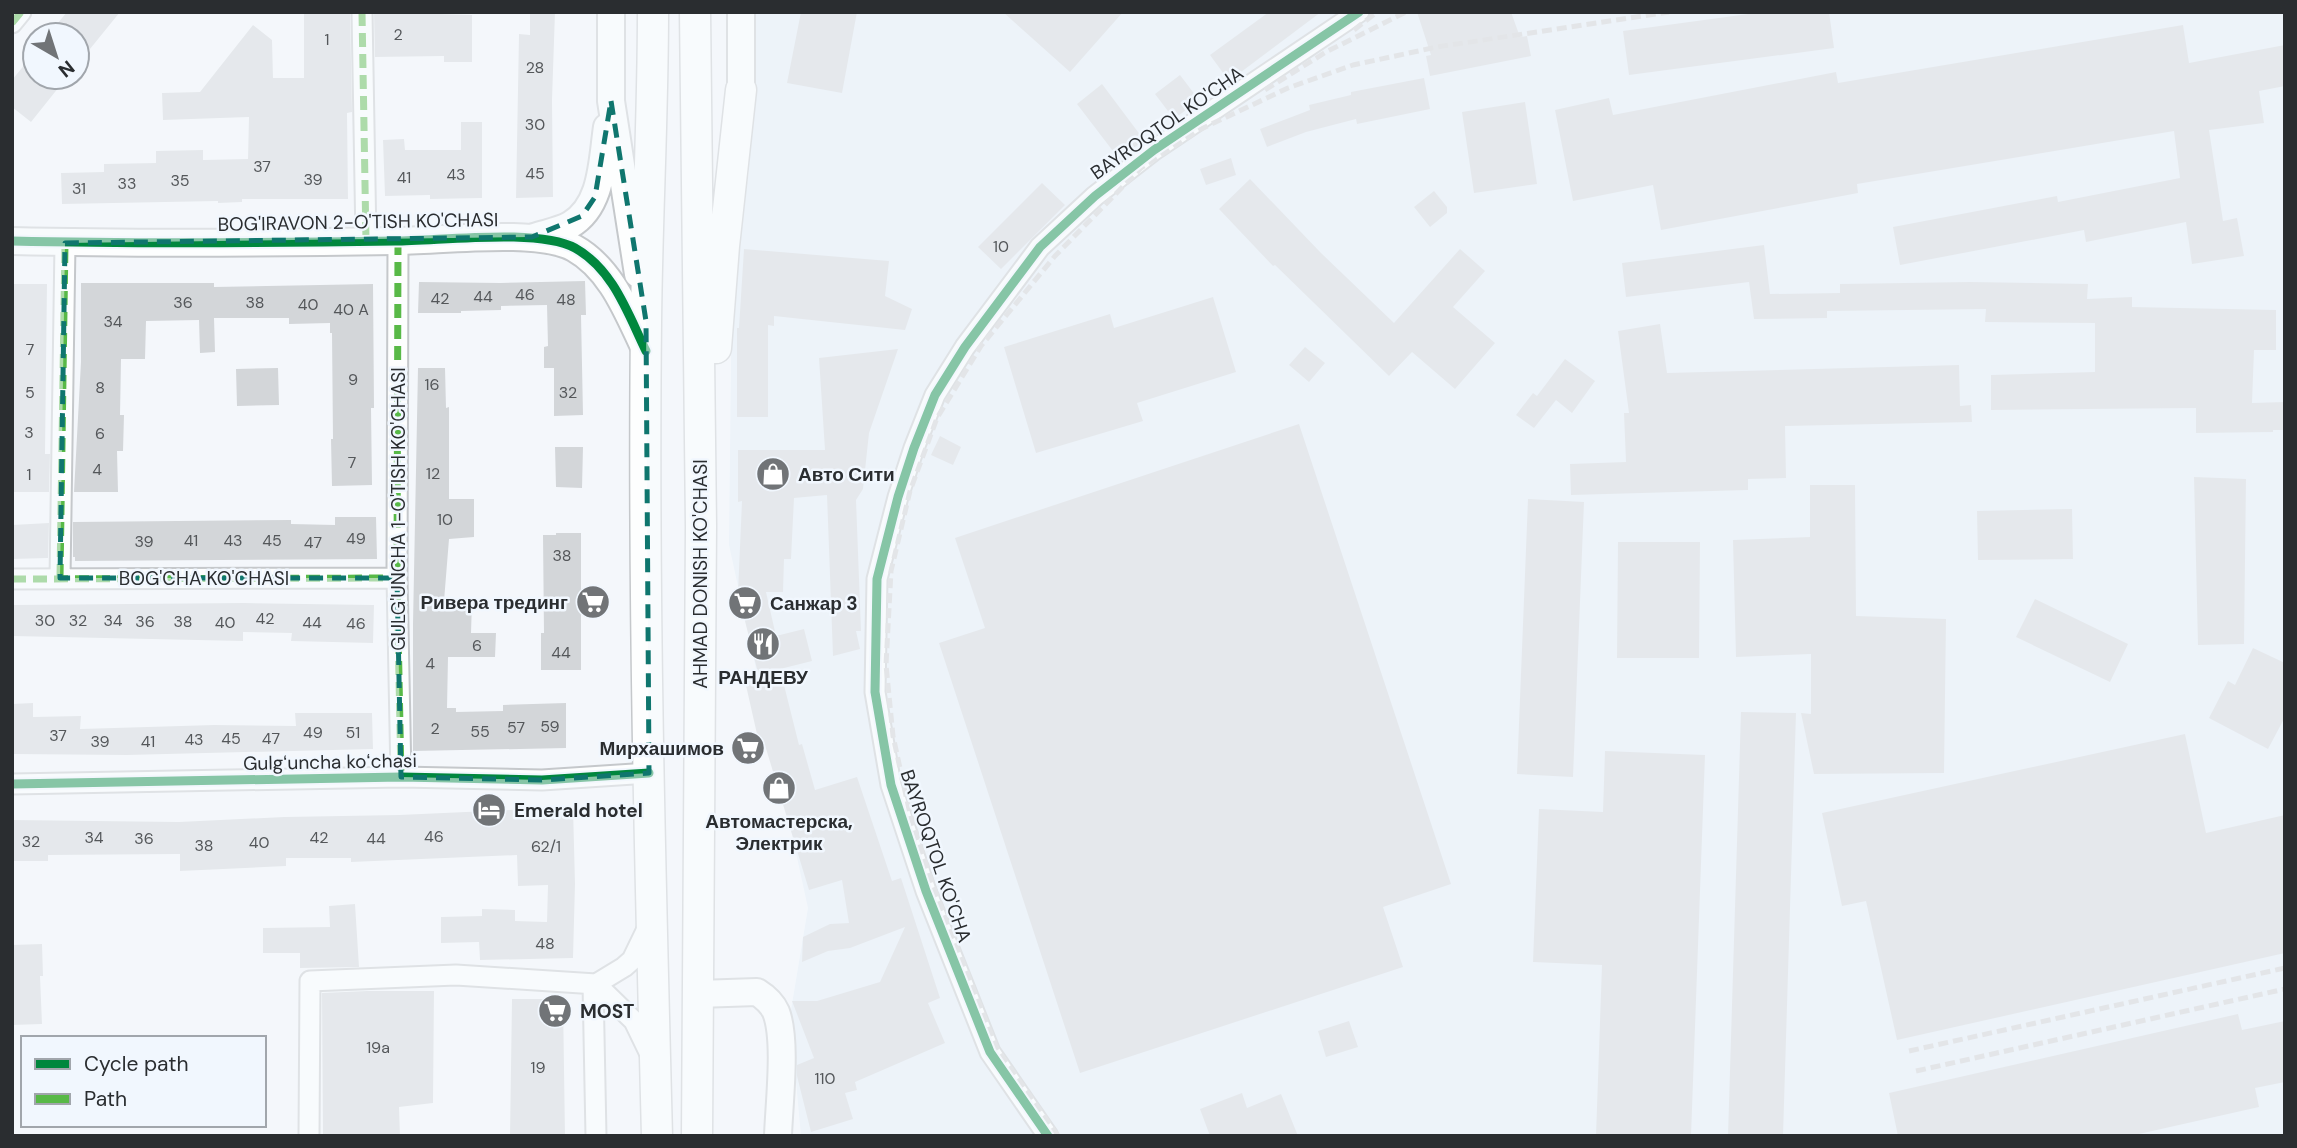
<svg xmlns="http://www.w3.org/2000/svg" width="2297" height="1148" font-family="'DM Sans',sans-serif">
<rect width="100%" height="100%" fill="#f4f7fb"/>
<path fill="#e4edf7" d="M752,12H2285V1136H801L790,1016L808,908L729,545L732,273L749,172Z"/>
<path fill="#d3d6d9" d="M67,12H120L77,65V35H48Z
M304,12H350L352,112L347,113L348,199H242V202L218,203V201L62,204L61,173L104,172V164L156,163V151L203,150V160L248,159L249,117L163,120L162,93L200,92L253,25L272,40L273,78H304Z
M374,12L472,15V62H444V56L375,57Z
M530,12H555L552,100L553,197L516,198L519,34L530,35Z
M801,12H857L842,93L787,83Z
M1003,12H1123L1070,72Z
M1269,12H1321L1229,81L1210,55Z
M1417,12H1511L1520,37L1527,36L1531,56L1430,76L1426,56L1431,55Z
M1763,12H1829L1834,48L1629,75L1623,31Z
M2183,25L2189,63L2285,45V86L2259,91L2264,123L2209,130L2223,221L2237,218L2244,256L2192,264L2186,222L2086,242L2084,230L1900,265L1893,227L2057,196L2058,202L2180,178L2174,131L1857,184L1858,193L1661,230L1653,185L1573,201L1555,110L1609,98L1613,115L1836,72L1838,83Z
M35,52V77H67L31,122L12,107V80Z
M1180,75L1199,100L1174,119L1155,94Z
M1424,78L1430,109L1357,124L1356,119L1306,132L1267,147L1260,129L1310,110L1309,105L1351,95V92Z
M1102,84L1144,140L1119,159L1077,104Z
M1525,102L1537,184L1474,193L1462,112Z
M461,122H482V198L430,199V195L385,196L383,140L404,139L405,150H461Z
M1231,158L1236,175L1206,185L1200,169Z
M1250,179L1321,253L1394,323L1460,249L1485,271L1453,307L1495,343L1455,389L1412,352L1389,376L1275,265L1273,266L1219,209Z
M1042,183L1065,205L1001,269L978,247Z
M1434,191L1447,207V213L1430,227L1414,207Z
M1764,245L1770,294L1840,293V284L1970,282L2088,284L2087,299L2132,297V307L2276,310V350H2254L2252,403L2285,402V430H2273V432L2196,433V408L1991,410V375L2095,372V323L1985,322L1986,309L1827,311V318L1754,319L1749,282L1626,297L1622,263Z
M744,249L889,261L885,296L912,309L905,330L774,316V326L768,325V417H737V328H739Z
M585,281L586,315H581L583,415L554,416V368H544V347L548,346L547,305L501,306V310L461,311V313H418L419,282L500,283Z
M81,283H214V287L373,284L374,408H371L372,485L332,486L331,439H333L332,333H330V323L289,324V318H214L215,352L200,353L199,320L146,321L145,359H121L120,415H124L123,451H117L118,492H74L81,362Z
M12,284H47L45,454H50L49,492H12Z
M1213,297L1236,372L1137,403L1143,421L1036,453L1004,347L1110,314L1114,328Z
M1660,324L1667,373L1959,365L1960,406L1971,405L1972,422L1785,426L1786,478L1748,479V490L1571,495L1570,464L1626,462L1624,413H1629L1618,331Z
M1305,347L1325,363L1309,382L1289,365Z
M898,349L869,433L863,489L856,500L861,631H856L860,649L833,656L827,495L794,498L791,559H784L783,592H766L776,636L804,629L812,661L780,669L799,745L802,744L815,790L857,777L892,881L901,878L940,998L928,1003L945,1043L855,1082L857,1090L845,1093L853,1119L811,1132L797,1076V1065L814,1058L792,1001H817L880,982L905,927L850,948L828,951L802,962L803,937L830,924L849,923L842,880L809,890L764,742L759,743L745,681L759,677L738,593L742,501L738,502V450H825L819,358Z
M1565,359L1595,381L1572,413L1556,400L1534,428L1516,415L1533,393L1537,396Z
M278,368L279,405L237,406L236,369Z
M418,368H445L446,408L449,407V499H474V537L449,539L444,601H472L471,633H496L495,657H448L447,708H456V712L503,711V705L566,703V748L413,751V624Z
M1299,424L1451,884L1383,907L1403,967L1080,1073L939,643L985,628L955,538Z
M940,436L961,447L953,465L931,455Z
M555,447H583L582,488L556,487Z
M2194,477L2246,479L2244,644L2198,645Z
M1810,485H1855L1856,616L1946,619L1944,773L1814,774L1801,713L1811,714V654L1736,657L1733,540L1810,537Z
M1528,499L1584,502L1573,777L1517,774Z
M2072,509L2073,559L1978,560L1977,511Z
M335,517H376L377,559L75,561V557H73V522L291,520V524L335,525Z
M49,523L48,558L12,559V525Z
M556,533H581V670H541V633H544L543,535H556Z
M1618,542H1700L1699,658H1617Z
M2035,599L2128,644L2110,682L2016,637Z
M244,603L374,605L373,643L291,641L292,633L243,632V641L12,636V605Z
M2253,648L2285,663V717L2268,749L2209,718L2228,681L2235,685Z
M33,703V717L81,716L80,729L214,725L296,726L295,713H372L373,749L127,755L12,754V704Z
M1741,712L1796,713L1783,1136H1728Z
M2185,734L2206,833L2285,815V953L1897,1040L1866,901L1842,906L1822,813Z
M1605,751L1705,755L1691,1136H1596L1602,965L1533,962L1539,809L1603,812Z
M573,807L575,884L573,958L480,960L479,942L441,943V917L482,916V909L515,910V921L547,922L548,885L518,886L517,855L351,862V858H286V866L180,871V854L48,855V861H12V820L179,822L284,817L399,815Z
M355,904L359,967L300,968V953H263V928L330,927L329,906Z
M42,944L43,976H40L42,1024L12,1025V945Z
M367,991H434L433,1103L399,1107L400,1136H323L322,993Z
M512,999H563L565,1136H510Z
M2238,1014L2242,1030L2285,1021V1082L2255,1088L2259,1107L2130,1136H1898L1889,1093Z
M1349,1021L1358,1047L1326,1057L1318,1031Z
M1242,1093L1247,1108L1281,1094L1298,1136H1210L1200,1109Z"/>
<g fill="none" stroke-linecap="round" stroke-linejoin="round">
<g stroke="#c5c8cb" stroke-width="23">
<path id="street" d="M362,12L366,241
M12,23L21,12
M398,241L397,578L401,777
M60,578L65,243
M12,579L397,578
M12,784L401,777L542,780L649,773
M593,984L596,1136
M596,984L634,1021L650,1054
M309,1136L310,981L456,975L596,984L624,967L632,960L648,927
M1048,1136L990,1052L926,891L891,785L875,692L877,579L898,497L914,448L935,395L965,347L1040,247L1095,196L1154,150L1359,12"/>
</g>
<g stroke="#c5c8cb" stroke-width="30">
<path id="secondary" d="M611,12V101L638,274
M741,90V12
M534,237C546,233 559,231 570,225C603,206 602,160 607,127
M12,241C140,244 268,243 395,241C440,241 537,228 574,248C612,269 628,314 646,351
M698,994L757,992C765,997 772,1003 776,1012C787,1040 779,1104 778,1136"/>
</g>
<g stroke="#c5c8cb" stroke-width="33">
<path id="primary" d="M653,12C653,116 647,219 646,323C643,594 650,865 657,1136
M695,12L701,526L697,1136
M716,348L724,246L741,90"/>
</g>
<use href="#street" stroke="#fdfefe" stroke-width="19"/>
<use href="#secondary" stroke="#fdfefe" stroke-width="26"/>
<use href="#primary" stroke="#fdfefe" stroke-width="30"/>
<path stroke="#cfcfd0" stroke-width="5" stroke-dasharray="10 5" stroke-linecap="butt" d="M1354,30L1377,12
M1265,90L1326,52L1406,12
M1909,1051L2285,968
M1916,1071L2285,989
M1058,1136L997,1049L932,883L910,814L893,736L886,665L891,571L910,491L937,418L981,346L1055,256L1141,168L1199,130L1288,88L1353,65L1437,47L1669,12"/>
<path stroke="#58b947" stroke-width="7" stroke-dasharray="14 7" stroke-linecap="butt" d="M362,12L366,241
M12,23L21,12
M398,241L397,578L401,777
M60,578L65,243
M12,579L397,578"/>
<g stroke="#f1f7fe" stroke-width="13">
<path id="cycleway" d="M12,241C140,244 268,243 395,241C440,241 538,228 575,248C613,269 628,314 646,351
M12,784L401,777L542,780L649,773
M1048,1136L990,1052L926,891L891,785L875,692L877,579L898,497L914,448L935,395L965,347L1040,247L1095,196L1154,150L1359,12"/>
</g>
<use href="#cycleway" stroke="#00873e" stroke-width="9"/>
</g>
<path d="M0 0H2297V1148H0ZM611,101L646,321L649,773L542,780L401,777L397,578H60L65,243L532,237L582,216L595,197Z" fill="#f4f7fb" fill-opacity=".55" fill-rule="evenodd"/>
<path fill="none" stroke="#0f766e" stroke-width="5" stroke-dasharray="14 9" stroke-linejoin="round" d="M611,101L646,321L649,773L542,780L401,777L397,578H60L65,243L532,237L582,216L595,197Z"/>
<defs>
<g id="shop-disc" transform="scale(1.75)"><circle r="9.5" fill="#717477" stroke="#f1f7fe"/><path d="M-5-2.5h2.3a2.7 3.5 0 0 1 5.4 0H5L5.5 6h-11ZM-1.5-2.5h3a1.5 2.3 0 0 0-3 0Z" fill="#fff"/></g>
<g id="supermarket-disc" transform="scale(1.75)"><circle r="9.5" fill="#717477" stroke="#f1f7fe"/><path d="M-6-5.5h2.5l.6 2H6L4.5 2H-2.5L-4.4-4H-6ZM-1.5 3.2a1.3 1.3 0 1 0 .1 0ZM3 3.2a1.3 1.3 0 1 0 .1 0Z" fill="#fff"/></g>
<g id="restaurant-disc" transform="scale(1.75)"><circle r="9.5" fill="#717477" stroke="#f1f7fe"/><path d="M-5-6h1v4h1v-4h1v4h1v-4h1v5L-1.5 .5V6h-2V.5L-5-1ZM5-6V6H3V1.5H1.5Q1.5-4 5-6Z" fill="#fff"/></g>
<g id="hotel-disc" transform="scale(1.75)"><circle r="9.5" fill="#717477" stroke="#f1f7fe"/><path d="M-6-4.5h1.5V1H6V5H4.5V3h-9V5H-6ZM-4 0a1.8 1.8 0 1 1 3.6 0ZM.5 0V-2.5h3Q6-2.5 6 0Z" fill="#fff"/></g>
</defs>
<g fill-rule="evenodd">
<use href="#shop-disc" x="773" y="474"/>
<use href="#supermarket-disc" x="593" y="602"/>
<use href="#supermarket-disc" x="745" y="603"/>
<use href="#restaurant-disc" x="763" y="644"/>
<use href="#supermarket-disc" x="748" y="748"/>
<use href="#shop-disc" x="779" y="788"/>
<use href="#hotel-disc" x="489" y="810"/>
<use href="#supermarket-disc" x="555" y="1011"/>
</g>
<g text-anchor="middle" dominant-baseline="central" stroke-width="5" stroke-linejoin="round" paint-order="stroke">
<g font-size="16" fill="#54575a">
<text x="398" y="34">2</text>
<text x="327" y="39">1</text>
<text x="535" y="67">28</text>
<text x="535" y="124">30</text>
<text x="262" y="166">37</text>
<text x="535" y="173">45</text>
<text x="456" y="174">43</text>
<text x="404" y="177">41</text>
<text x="313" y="179">39</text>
<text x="180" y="180">35</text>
<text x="127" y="183">33</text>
<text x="79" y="188">31</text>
<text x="1001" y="246">10</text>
<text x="525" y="294">46</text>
<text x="483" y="296">44</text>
<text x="440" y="298">42</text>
<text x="566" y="299">48</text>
<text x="183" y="302">36</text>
<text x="255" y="302">38</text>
<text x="308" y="304">40</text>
<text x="351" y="309">40 A</text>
<text x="113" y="321">34</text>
<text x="30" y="349">7</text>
<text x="353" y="379">9</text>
<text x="432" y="384">16</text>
<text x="100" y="387">8</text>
<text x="30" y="392">5</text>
<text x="568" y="392">32</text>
<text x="29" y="432">3</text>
<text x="100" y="433">6</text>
<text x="352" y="462">7</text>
<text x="97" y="469">4</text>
<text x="433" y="473">12</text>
<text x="29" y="474">1</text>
<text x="445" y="519">10</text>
<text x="356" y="538">49</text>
<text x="191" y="540">41</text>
<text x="233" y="540">43</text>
<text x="272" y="540">45</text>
<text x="144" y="541">39</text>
<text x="313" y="542">47</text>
<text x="562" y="555">38</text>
<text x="265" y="618">42</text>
<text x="45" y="620">30</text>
<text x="78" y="620">32</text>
<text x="113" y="620">34</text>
<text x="145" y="621">36</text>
<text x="183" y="621">38</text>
<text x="225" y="622">40</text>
<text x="312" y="622">44</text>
<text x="356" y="623">46</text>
<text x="477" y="645">6</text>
<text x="561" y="652">44</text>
<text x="430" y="663">4</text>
<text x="550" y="726">59</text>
<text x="516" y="727">57</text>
<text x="435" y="728">2</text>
<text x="480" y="731">55</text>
<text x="313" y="732">49</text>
<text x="353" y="732">51</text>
<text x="58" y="735">37</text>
<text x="231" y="738">45</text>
<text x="271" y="738">47</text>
<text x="194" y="739">43</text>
<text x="100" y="741">39</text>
<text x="148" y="741">41</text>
<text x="434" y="836">46</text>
<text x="94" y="837">34</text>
<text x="319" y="837">42</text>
<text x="144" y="838">36</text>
<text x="376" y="838">44</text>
<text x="31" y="841">32</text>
<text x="259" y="842">40</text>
<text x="204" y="845">38</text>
<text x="546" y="846">62/1</text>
<text x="545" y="943">48</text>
<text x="378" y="1047">19a</text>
<text x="538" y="1067">19</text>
<text x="825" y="1078">110</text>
</g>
<g font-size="19" fill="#2a2d30" stroke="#f1f7fe">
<text transform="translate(1167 123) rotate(-35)">BAYROQTOL KO'CHA</text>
<text transform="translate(358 222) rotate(-1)">BOG'IRAVON 2-O'TISH KO'CHASI</text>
<text transform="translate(398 509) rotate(-90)">GULG'UNCHA 1-O'TISH KO'CHASI</text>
<text transform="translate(700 574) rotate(-90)">AHMAD DONISH KO'CHASI</text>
<text x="204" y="578">BOG'CHA KO'CHASI</text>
<text transform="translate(330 762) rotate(-1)">Gulgʻuncha koʻchasi</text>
<text transform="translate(936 856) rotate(71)">BAYROQTOL KO'CHA</text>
</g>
<g font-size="19" font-weight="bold" fill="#2a2d30" stroke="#f1f7fe" text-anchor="start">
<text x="798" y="474">Авто Сити</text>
<text x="568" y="602" text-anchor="end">Ривера трединг</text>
<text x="770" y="603">Санжар 3</text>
<text x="763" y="677" text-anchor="middle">РАНДЕВУ</text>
<text x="724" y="748" text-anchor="end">Мирхашимов</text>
<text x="514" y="810">Emerald hotel</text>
<text x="779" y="821" text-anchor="middle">Автомастерска,<tspan x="779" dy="22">Электрик</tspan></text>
<text x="580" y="1011">MOST</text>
</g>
</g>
<rect width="2297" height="1148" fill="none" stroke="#2a2d30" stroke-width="28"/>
<rect x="21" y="1036" width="245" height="91" fill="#f1f7fe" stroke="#a1a6ac" stroke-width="2"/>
<rect x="35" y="1059" width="35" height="10" fill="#00873e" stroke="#a1a6ac" stroke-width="2"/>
<text x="84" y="1071" font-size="21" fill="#2a2d30">Cycle path</text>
<rect x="35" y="1094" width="35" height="10" fill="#58b947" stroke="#a1a6ac" stroke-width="2"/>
<text x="84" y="1106" font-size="21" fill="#2a2d30">Path</text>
<g transform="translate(56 56) rotate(141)"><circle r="33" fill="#f1f7fe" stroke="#a1a6ac" stroke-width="2"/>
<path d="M0-5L12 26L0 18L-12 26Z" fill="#717477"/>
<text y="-10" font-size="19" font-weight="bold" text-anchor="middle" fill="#2a2d30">N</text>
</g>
</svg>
